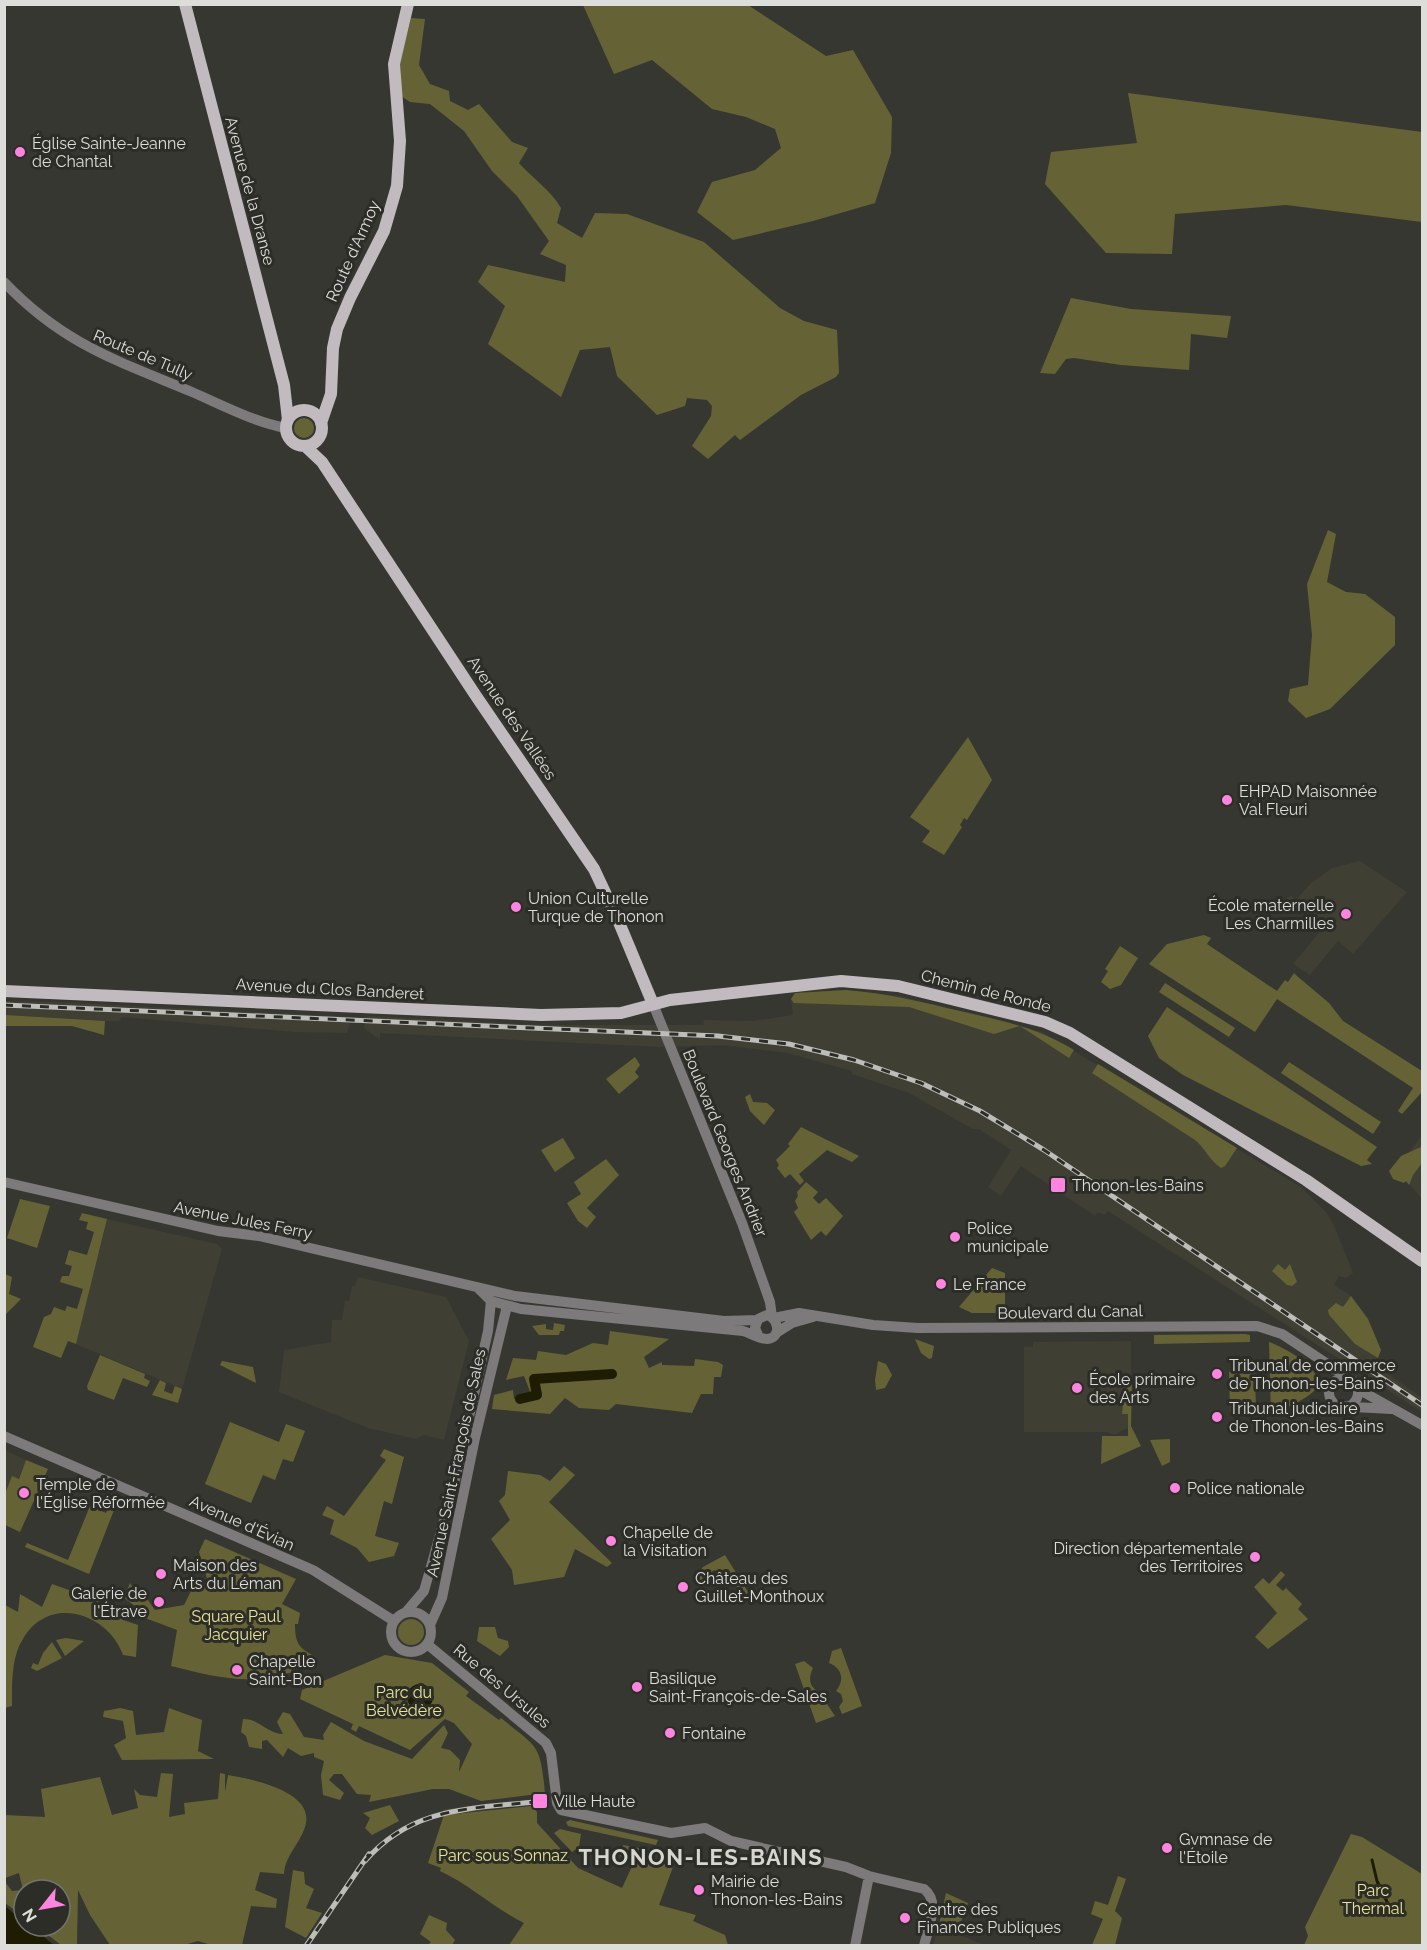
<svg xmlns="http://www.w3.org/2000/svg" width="1427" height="1950" font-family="Raleway,sans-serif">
<rect width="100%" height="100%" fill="#373732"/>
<path fill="#3f3f34" d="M1360,861L1407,892L1353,954L1338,941L1310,975L1293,964L1322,929L1285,900L1291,895L1296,900L1311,883L1332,868Z
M846,990L900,996L1042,1032L1301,1187L1326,1212L1334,1225L1353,1273L1346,1278L1339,1276L1334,1285L1351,1296L1368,1319L1381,1350L1374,1364L1422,1398V1412L1108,1211L1104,1215L1098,1212L1095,1216L1021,1166L1001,1196L988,1187L1011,1150L979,1129H973L909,1093L852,1074V1071L787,1053L723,1045L660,1047L380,1033V1040L364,1028L367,1016L544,1025H703L704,1020L753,1021L793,1015L791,999L795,993Z
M5,1001L56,1002L352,1017L347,1033L294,1032L122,1017L119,1021H105L25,1018L5,1015Z
M1422,1135V1199L1406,1180L1407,1155Z
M107,1219L217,1244L222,1249L182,1389L76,1344L96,1253H99Z
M358,1277L446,1297L469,1341L444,1440L424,1435L416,1439L368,1428L279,1392L284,1350L331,1342L332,1320H342L345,1301H349L352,1286H355Z
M1131,1341V1426L1114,1435L1107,1432H1024V1347H1033V1342Z
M5,1450L26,1460L5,1512Z
M526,1800H534V1804L444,1815L443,1809Z
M363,1859L367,1861L330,1915L309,1945H304Z
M938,1927L957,1934L985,1945H933Z"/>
<path fill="#656335" d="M583,5H748L826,56L853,50L892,117L891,153L875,203L813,221L733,240L697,212L712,182L755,170L781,148L775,129L746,117L712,109L652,60L614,74Z
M411,18L425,19L419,65L430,84L449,91L450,101L468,110L479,104L512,142L528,148L519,163C533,179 550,189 561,208L557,223L582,238L595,213L627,214L704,242L780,308L804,321L837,330L839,373L836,377L801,395L740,440L735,435L708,459L692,446L711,416L712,406L707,400L687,398L685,406L657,415L617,376L610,347L580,350L561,397L488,344L505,306L478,282L488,265L565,282L566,265L540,254L549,241L517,196L492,171L464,131L430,104L410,102L401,96L400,63Z
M1128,93L1422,132V222L1286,205L1175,214L1172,254L1106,253L1045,184L1051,152L1137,143Z
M1071,298L1131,309L1231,316L1227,338L1191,334L1189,370L1121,365L1074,358L1066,359L1055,374L1040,373Z
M294 428a10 10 0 1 1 20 0a10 10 0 1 1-20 0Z
M1328,530L1336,534L1327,582L1346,592L1365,594L1395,617V645L1330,709L1306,718L1288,701L1290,689L1308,685L1312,635L1307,584Z
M968,737L992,780L967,820L964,818L960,825L962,827L944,855L922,842L930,831L910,817Z
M1204,935L1211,938L1207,944L1277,991L1285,980L1288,982L1294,973L1297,976L1329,1003L1343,1021L1422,1071V1092L1402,1114L1398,1111L1413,1088L1277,999L1255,1032L1149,964L1167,944Z
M1120,946L1138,958L1121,985L1110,989L1101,982L1108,971L1105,969Z
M1165,983L1235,1028L1229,1037L1159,992Z
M846,990C885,993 922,1002 960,1011C1000,1020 1038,1028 1074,1050L1069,1058L1020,1026L994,1034L909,1007L794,1003L791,999L795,993Z
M1167,1007L1377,1147L1367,1160L1372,1164L1361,1166L1183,1075L1159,1058L1148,1036Z
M5,1015L105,1021L104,1035L72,1026H5Z
M635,1057L640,1065L635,1072L639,1077L619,1094L606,1079Z
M1289,1062L1381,1122L1373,1134L1281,1073Z
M1098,1064L1237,1148L1225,1166L1221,1168C1210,1161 1205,1148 1195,1140L1092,1073Z
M750,1094L753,1102L767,1103L775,1110L764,1125L750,1111L745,1097Z
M801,1127L859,1156L852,1162L827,1150L799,1174L804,1181L800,1185L790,1174L785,1178L777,1168L779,1165L776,1160L790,1146L788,1144Z
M563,1138L575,1158L555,1172L541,1150Z
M1421,1147L1422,1163L1413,1175L1409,1185L1406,1181L1404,1183L1393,1179L1389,1171L1401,1156Z
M606,1159L619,1175L587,1208L596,1217L587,1228L578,1221L567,1203L581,1194L574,1182Z
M806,1182L818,1192L813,1198L819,1204L826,1198L843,1216L826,1236L821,1231L811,1240L794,1212L798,1208L795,1201L798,1196L797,1192Z
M20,1199L50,1206L37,1248L7,1238Z
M82,1213L107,1219L76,1344L68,1341L61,1358L33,1347L44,1317L51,1314L54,1307L65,1311L67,1306L77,1309L83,1289L60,1282L62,1276H69L72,1266L65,1264L69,1250L87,1255L94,1232L86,1229L88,1222L79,1220Z
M1278,1264L1285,1270L1290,1264L1297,1282L1292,1286L1287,1285L1272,1271Z
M992,1268L1005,1273V1313H972L959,1307Z
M5,1274L12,1277L9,1294L21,1299L5,1315Z
M1351,1296L1368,1319L1381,1350L1378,1358L1355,1344L1329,1315L1328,1310L1336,1303L1343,1307Z
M554,1323L565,1325L564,1331H560L559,1335H539L532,1326L546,1324V1329L553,1330Z
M610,1331L669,1339L644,1357L649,1368L662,1362V1365L694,1366L695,1359L718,1362L723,1365L721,1377H714L713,1394H701L692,1413L616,1404L609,1410L579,1408L565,1398L550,1414L492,1409L494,1395L513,1390L514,1399L531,1394L524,1376L506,1380L513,1358L536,1360L538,1351L566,1355L593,1343L608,1345Z
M1245,1334L1250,1335V1342L1154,1344V1335Z
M915,1339L934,1346L932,1358L929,1359L921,1353Z
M1269,1342C1283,1347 1333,1373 1313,1392C1302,1402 1284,1408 1271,1415Z
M100,1355L145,1374L144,1378L150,1381L147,1387L123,1378L114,1400L88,1390L87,1386Z
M222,1361L253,1367L256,1383L220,1365Z
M878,1361L886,1364L892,1375L885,1388L876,1390L875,1380Z
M1255,1371L1256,1412H1230L1229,1372Z
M160,1380L166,1383L164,1391L172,1394L175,1386L182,1389L178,1403L152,1395Z
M1125,1381L1132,1382L1131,1426L1141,1446L1101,1464L1102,1436H1128V1414H1122Z
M230,1422L279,1442L286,1424L305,1431L293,1462L283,1459L275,1480L263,1475L251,1503L205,1484Z
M1170,1439V1462L1162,1466L1150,1440Z
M384,1449L404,1457L392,1504L384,1501L375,1536L399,1543L394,1556L369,1562L357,1548L330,1534L334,1520L322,1515L327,1506L344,1516L386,1460L380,1456Z
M26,1460L48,1469L20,1532L5,1525V1494L12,1476L19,1479Z
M564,1466L575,1475L549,1502L612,1563L607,1567L575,1549L564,1577L514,1585L512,1570L491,1539L510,1520L499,1501L505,1495L508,1471L540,1475L550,1481Z
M110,1503L116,1505L89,1574L25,1547L27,1543L68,1560L90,1506L106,1513Z
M205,1539L296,1579L282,1604L300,1613L298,1624H295C295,1644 299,1648 316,1657L313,1664L300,1658L293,1672C249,1686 215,1677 171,1666L177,1630L132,1613L135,1606L124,1598L130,1583L135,1592L147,1591L145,1596L155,1610L184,1605L195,1583L208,1582L199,1552Z
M725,1555L748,1592L747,1594L714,1570L701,1581L696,1576L703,1567Z
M1281,1571L1285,1575L1276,1585L1283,1591L1286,1588L1302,1604L1298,1609L1308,1619L1268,1649L1255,1637L1277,1613L1254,1587L1263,1578L1269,1584Z
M52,1584L97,1600L123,1620L138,1625L136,1657L123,1655C108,1613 49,1594 23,1639C11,1657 12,1685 12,1706L5,1708V1605L18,1612L20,1594L42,1607Z
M398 1632a13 13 0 1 1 26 0a13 13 0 1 1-26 0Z
M479,1627H495L498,1638L508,1641L509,1647L500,1656L477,1641Z
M66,1638L84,1641L65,1656L56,1640Z
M52,1642L62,1658L37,1671L31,1668L33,1663L38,1665L43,1653Z
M841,1648L862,1706L842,1714L839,1707L843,1701L841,1694L836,1691C845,1680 842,1668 829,1663L832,1651Z
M385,1655L432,1663L469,1692L466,1696L499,1720L501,1718C539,1749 540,1743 545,1793L481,1801L449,1789H433L369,1802L371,1795L357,1794L342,1774H334L329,1780L344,1793L340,1800L323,1795L321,1775L324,1761L314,1757V1753L301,1756L288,1748L283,1757L267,1740L262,1741V1749L249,1747L246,1736L241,1732L243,1719C260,1719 268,1734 283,1734L277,1722L283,1712L290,1714L304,1737L324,1740L323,1735L331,1722L364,1741L412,1759L444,1725L448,1733L441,1748L450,1750L460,1760L459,1772L472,1744L454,1723L445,1719L410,1750L359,1726L356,1732L351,1729L353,1724L300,1699L302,1690Z
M804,1661L813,1668C806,1682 812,1692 827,1694L825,1701L835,1716L816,1723L795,1664Z
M120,1708L133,1711L136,1735L164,1732L169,1708L202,1720L198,1751L214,1759L122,1760L114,1745L126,1738L123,1721L103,1717L104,1711Z
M161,1773L173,1774L169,1817L185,1814L184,1803L218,1799L220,1773L225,1774V1792L228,1775C251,1779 317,1791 305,1827C299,1845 285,1856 284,1874L260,1872L255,1890L277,1899L276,1908L251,1906L242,1945H211L198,1941L184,1945H110L90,1915L78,1890L77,1945H61L36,1926H60V1890H24V1917L5,1903V1882L12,1891L23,1890L19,1873L5,1878V1815L45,1817L41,1789L100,1777L112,1815L138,1808L134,1789L140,1795L157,1797Z
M390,1805L399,1821L372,1835L365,1828L370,1818L363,1813Z
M531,1806L537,1812V1823L578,1868L622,1888L634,1862L620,1856L623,1845L655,1851L653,1860L673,1867L659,1905L696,1915L693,1921L725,1935L728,1945H509L524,1923C494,1908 470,1885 440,1871L441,1868L428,1863L444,1815Z
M570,1820L658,1840L656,1845L568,1826L566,1822Z
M560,1829L581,1834L579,1847L572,1852L554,1833Z
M1351,1834L1362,1837L1422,1874V1945H1304L1308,1936L1305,1927Z
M293,1870L304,1872L305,1884L314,1889L306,1908L322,1913L306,1938L285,1927Z
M1118,1876L1126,1879L1115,1911L1122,1918L1115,1945H1092L1103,1919L1091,1914L1095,1901L1108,1905Z
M946,1893L968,1903L957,1932L939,1925Z
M429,1915L447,1923L446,1930L455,1940L452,1945H428L431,1942L420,1934Z"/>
<path fill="#1e1d03" d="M407 1697a13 13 0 1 1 26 0a13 13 0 1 1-26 0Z
M5,1906L24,1922V1926H30L54,1945H5Z"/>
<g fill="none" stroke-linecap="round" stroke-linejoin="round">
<path stroke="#1e1d03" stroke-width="3" d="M1372,1860L1377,1881L1389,1906"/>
<path stroke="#1e1d03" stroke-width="10" d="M520,1399L537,1395L534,1379L612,1374"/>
<path stroke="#7c7a7b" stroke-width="10" d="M4,282C63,344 116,360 192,392C222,405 254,422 286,428
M653,1004L742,1223L770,1302L772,1317
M4,1182L218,1231L259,1236L515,1296L724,1321L757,1320
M477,1287L491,1301L521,1309L743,1331C750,1333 760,1339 767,1339C782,1338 779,1319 767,1315L758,1319L755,1328L758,1335
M774,1318L799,1313L873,1325L918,1328L1257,1326L1282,1334L1353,1381C1361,1390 1359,1400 1350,1406
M776,1333L792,1323L813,1317
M1346,1378C1329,1378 1323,1394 1336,1406L1391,1409
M1358,1389L1422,1425
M4,1436L313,1570L394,1621
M391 1632a20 20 0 1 1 40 0a20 20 0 1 1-40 0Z
M406,1612L424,1591L452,1493L488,1331L491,1301
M430,1625L442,1598L475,1438L507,1306
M427,1644L546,1743L551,1753L557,1803L561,1810L671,1833L705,1828L731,1841L846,1867L869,1876L924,1889C941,1902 928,1928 924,1946
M855,1946L869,1876"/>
<path stroke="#c1bbbf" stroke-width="12" d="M185,4L284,385L288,420
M286 428a18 18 0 1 1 36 0a18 18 0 1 1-36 0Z
M321,423L331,394L333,348L337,329L350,298L384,231L397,186L400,141L394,64L408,4
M305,446L322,462L476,696L594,869L618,920L653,1004
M4,991L541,1015L621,1013L670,1000L841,981L898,986L1045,1022L1070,1033L1306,1180L1422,1261"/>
<g stroke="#bdbdba" stroke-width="5">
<path id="rail" d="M4,1005L718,1036L789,1044L854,1060L921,1083L980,1111L1044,1150L1422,1405
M365,1861C412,1807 469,1809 534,1802
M306,1946L369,1854"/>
</g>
<use href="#rail" stroke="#2d2d28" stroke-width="3" stroke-dasharray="9" stroke-linecap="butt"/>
</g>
<g fill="#fe85df" stroke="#2d2d28" stroke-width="2">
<circle cx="20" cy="152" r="6"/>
<circle cx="1227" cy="800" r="6"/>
<circle cx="516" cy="907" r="6"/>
<circle cx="1346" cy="914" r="6"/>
<rect x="1050" y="1177" width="16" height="16" rx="3"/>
<circle cx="955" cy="1237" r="6"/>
<circle cx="941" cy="1284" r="6"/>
<circle cx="1217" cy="1374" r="6"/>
<circle cx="1077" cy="1388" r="6"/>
<circle cx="1217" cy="1417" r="6"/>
<circle cx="1175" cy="1488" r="6"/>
<circle cx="24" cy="1493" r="6"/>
<circle cx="611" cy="1541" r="6"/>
<circle cx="1255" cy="1557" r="6"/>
<circle cx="161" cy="1574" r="6"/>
<circle cx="683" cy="1587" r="6"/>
<circle cx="159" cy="1602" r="6"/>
<circle cx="237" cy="1670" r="6"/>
<circle cx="637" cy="1687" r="6"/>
<circle cx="670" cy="1733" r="6"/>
<rect x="532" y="1793" width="16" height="16" rx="3"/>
<circle cx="1167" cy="1848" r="6"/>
<circle cx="699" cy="1890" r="6"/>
<circle cx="905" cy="1918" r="6"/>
</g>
<g text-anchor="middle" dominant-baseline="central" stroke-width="6" stroke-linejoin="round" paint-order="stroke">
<g font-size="16" fill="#ddddda" stroke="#2d2d28" text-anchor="start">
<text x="32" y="143">Église Sainte-Jeanne<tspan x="32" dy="18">de Chantal</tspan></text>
<text x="1239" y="791">EHPAD Maisonnée<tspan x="1239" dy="18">Val Fleuri</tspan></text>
<text x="528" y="898">Union Culturelle<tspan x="528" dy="18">Turque de Thonon</tspan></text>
<text x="1334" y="905" text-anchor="end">École maternelle<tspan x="1334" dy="18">Les Charmilles</tspan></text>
<text x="1072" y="1185">Thonon-les-Bains</text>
<text x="967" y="1228">Police<tspan x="967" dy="18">municipale</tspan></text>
<text x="953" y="1284">Le France</text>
<text x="1229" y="1365">Tribunal de commerce<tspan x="1229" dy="18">de Thonon-les-Bains</tspan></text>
<text x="1089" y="1379">École primaire<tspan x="1089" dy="18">des Arts</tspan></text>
<text x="1229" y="1408">Tribunal judiciaire<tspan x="1229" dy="18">de Thonon-les-Bains</tspan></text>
<text x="36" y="1484">Temple de<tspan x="36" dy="18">l'Église Réformée</tspan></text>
<text x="1187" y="1488">Police nationale</text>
<text x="623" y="1532">Chapelle de<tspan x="623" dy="18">la Visitation</tspan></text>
<text x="1243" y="1548" text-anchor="end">Direction départementale<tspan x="1243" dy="18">des Territoires</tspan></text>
<text x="173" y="1565">Maison des<tspan x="173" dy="18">Arts du Léman</tspan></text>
<text x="695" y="1578">Château des<tspan x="695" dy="18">Guillet-Monthoux</tspan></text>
<text x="147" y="1593" text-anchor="end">Galerie de<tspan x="147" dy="18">l'Étrave</tspan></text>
<text x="249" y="1661">Chapelle<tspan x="249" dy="18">Saint-Bon</tspan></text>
<text x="649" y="1678">Basilique<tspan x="649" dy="18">Saint-François-de-Sales</tspan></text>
<text x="682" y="1733">Fontaine</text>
<text x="554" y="1801">Ville Haute</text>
<text x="1179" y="1839">Gymnase de<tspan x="1179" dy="18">l'Étoile</tspan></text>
<text x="711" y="1881">Mairie de<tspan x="711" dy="18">Thonon-les-Bains</tspan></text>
<text x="917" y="1909">Centre des<tspan x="917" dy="18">Finances Publiques</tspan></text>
</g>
<g font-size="16" fill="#ddddda" stroke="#2d2d28">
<text transform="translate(250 191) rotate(75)">Avenue de la Dranse</text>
<text transform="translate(353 251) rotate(-66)">Route d'Armoy</text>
<text transform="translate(143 355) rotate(23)">Route de Tully</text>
<text transform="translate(512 718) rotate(56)">Avenue des Vallées</text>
<text transform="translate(330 989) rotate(3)">Avenue du Clos Banderet</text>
<text transform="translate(986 991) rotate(14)">Chemin de Ronde</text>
<text transform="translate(725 1143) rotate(68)">Boulevard Georges Andrier</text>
<text transform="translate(243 1220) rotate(11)">Avenue Jules Ferry</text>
<text transform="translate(1070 1312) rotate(-1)">Boulevard du Canal</text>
<text transform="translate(456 1463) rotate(-78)">Avenue Saint-François de Sales</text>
<text transform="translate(242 1523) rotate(24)">Avenue d'Évian</text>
<text transform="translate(502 1686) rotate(40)">Rue des Ursules</text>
</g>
<g font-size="16" fill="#e8e596" stroke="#2d2d28">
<text x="236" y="1616">Square Paul<tspan x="236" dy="18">Jacquier</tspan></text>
<text x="404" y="1692">Parc du<tspan x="404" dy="18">Belvédère</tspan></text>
<text x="503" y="1855">Parc sous Sonnaz</text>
<text x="1373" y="1890">Parc<tspan x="1373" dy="18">Thermal</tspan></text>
</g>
<g font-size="22" font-weight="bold" letter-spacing="1.5" fill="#d6d6d0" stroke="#2d2d28">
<text x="701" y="1857">THONON-LES-BAINS</text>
</g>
</g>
<rect width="1427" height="1950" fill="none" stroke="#ddddda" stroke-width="12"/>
<g transform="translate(42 1908) rotate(239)"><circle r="28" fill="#2d2d28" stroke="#73736f" stroke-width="1.5"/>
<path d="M0-4.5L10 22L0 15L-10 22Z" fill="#fe85df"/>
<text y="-9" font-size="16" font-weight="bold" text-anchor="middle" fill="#ddddda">N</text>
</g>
</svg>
